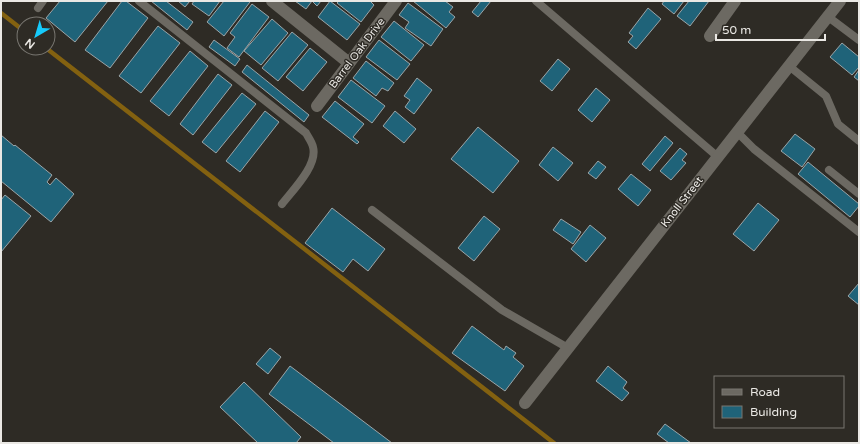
<svg xmlns="http://www.w3.org/2000/svg" width="860" height="444" font-family="'Varela Round',sans-serif">
<rect width="100%" height="100%" fill="#2e2b25"/>
<g fill="none" stroke-linecap="round" stroke-linejoin="round">
<path stroke="#836110" stroke-width="4.5" d="M1,13L24,31
M46,48L554,443"/>
</g>
<path fill="#1f6379" stroke="#9ba4a7" d="M60,1H108L75,42L46,18Z
M122,1H126L148,18L110,68L85,50Z
M151,1H166L193,22L187,30Z
M178,1H190L185,7Z
M194,1H220L209,16L192,4Z
M224,1H249L250,2L224,36L207,22Z
M295,1H321L317,6L312,1L306,9Z
M330,1L360,24L347,40L318,17Z
M339,1H370L374,5L361,22L337,3Z
M413,1H445L453,7L449,12L455,17L446,28Z
M481,1H491L478,17L472,12Z
M664,1H684L674,14L662,4Z
M689,1H709L690,26L677,16Z
M408,3L443,29L431,46L405,28L409,22L399,15Z
M252,4L269,17L239,57L227,48L235,37L230,33Z
M648,8L661,19L636,49L628,42L633,36L629,33Z
M272,19L288,33L261,65L244,51Z
M394,21L424,45L411,61L381,37Z
M158,26L180,43L141,93L119,76Z
M292,32L308,45L278,81L262,68Z
M214,40L240,59L235,66L209,47Z
M379,40L410,64L397,80L366,57Z
M842,43L859,57V67L852,75L830,57Z
M310,48L327,62L303,91L286,77Z
M190,51L208,66L169,116L150,101Z
M558,59L570,69L552,91L540,81Z
M366,61L394,83L388,91L382,88L376,96L353,78Z
M247,65L309,115L304,122L242,72Z
M859,70V81L854,77Z
M218,74L232,85L193,135L180,124Z
M417,78L432,90L414,114L405,107L410,100L404,96Z
M351,80L385,106L372,123L338,97Z
M596,88L610,100L592,122L578,110Z
M242,93L256,104L216,153L202,142Z
M335,101L364,124L353,137L359,142L357,144L322,117Z
M265,111L279,122L240,172L226,161Z
M395,111L416,129L404,143L383,126Z
M478,127L519,161L493,193L451,159Z
M795,134L815,149L802,167L781,151Z
M1,135L14,146L15,145L52,175L47,182L50,185L56,178L74,194L51,222L1,181Z
M665,136L673,143L650,171L642,164Z
M553,147L573,163L558,181L539,165Z
M680,148L687,154L682,160L686,163L671,180L660,171Z
M598,161L606,167L596,179L588,173Z
M808,162L859,204V206L850,217L798,174Z
M631,174L651,190L638,206L618,189Z
M5,195L31,216L1,252V200Z
M758,203L779,220L754,251L733,234Z
M332,208L385,249L368,271L353,259L343,272L305,243Z
M484,216L500,229L474,261L458,248Z
M561,219L581,232L573,244L553,230Z
M590,225L606,238L586,262L571,249Z
M859,283V305L848,296Z
M472,326L504,350L506,346L516,353L513,357L524,366L505,391L452,353Z
M270,348L281,357L268,374L256,364Z
M290,366L392,443H334L269,394Z
M608,366L627,382L623,388L629,393L622,401L596,381Z
M244,382L301,437L296,443H258L220,407Z
M665,424L691,443H669L657,434Z"/>
<g fill="none" stroke-linecap="round" stroke-linejoin="round">
<path stroke="#6c6962" stroke-width="8" d="M139,1L306,133C308,137 312,142 313,147C318,165 293,190 282,204
M536,1L718,157
M38,8L43,1
M827,16L859,40
M789,66L826,96L838,124L859,141
M737,132L754,149L859,232
M829,170L859,194
M372,210L502,310L568,348"/>
<path stroke="#6c6962" stroke-width="12" d="M272,1L349,63
M710,36L735,1
M317,106L396,1
M525,403L840,1"/>
</g>
<g text-anchor="middle" dominant-baseline="central" stroke-width="3" stroke-linejoin="round" paint-order="stroke">
<g font-size="11" fill="#eae8e4" stroke="#2e2b25">
<text transform="translate(357 53) rotate(-53)">Barrel Oak Drive</text>
<text transform="translate(682 202) rotate(-52)">Knoll Street</text>
</g>
</g>
<rect width="860" height="444" fill="none" stroke="#eae8e4" stroke-width="4"/>
<rect x="714" y="376" width="130" height="52" fill="#2e2b25" stroke="#797771"/>
<rect x="722" y="389" width="20" height="6" fill="#6c6962" stroke="#797771"/>
<text x="750" y="396" font-size="12" fill="#eae8e4">Road</text>
<rect x="722" y="406" width="20" height="12" fill="#1f6379" stroke="#797771"/>
<text x="750" y="416" font-size="12" fill="#eae8e4">Building</text>
<g transform="translate(36 36) rotate(218)"><circle r="19" fill="#2e2b25" stroke="#797771"/>
<path d="M0-3L7 15L0 10L-7 15Z" fill="#16cafb"/>
<text y="-6" font-size="11" font-weight="bold" text-anchor="middle" fill="#eae8e4">N</text>
</g>
<path d="M716 34v6h109v-6" fill="none" stroke="#eae8e4" stroke-width="2"/>
<text x="722" y="34" font-size="12" fill="#eae8e4" stroke="#2e2b25" stroke-width="3" paint-order="stroke">50 m</text>
</svg>
